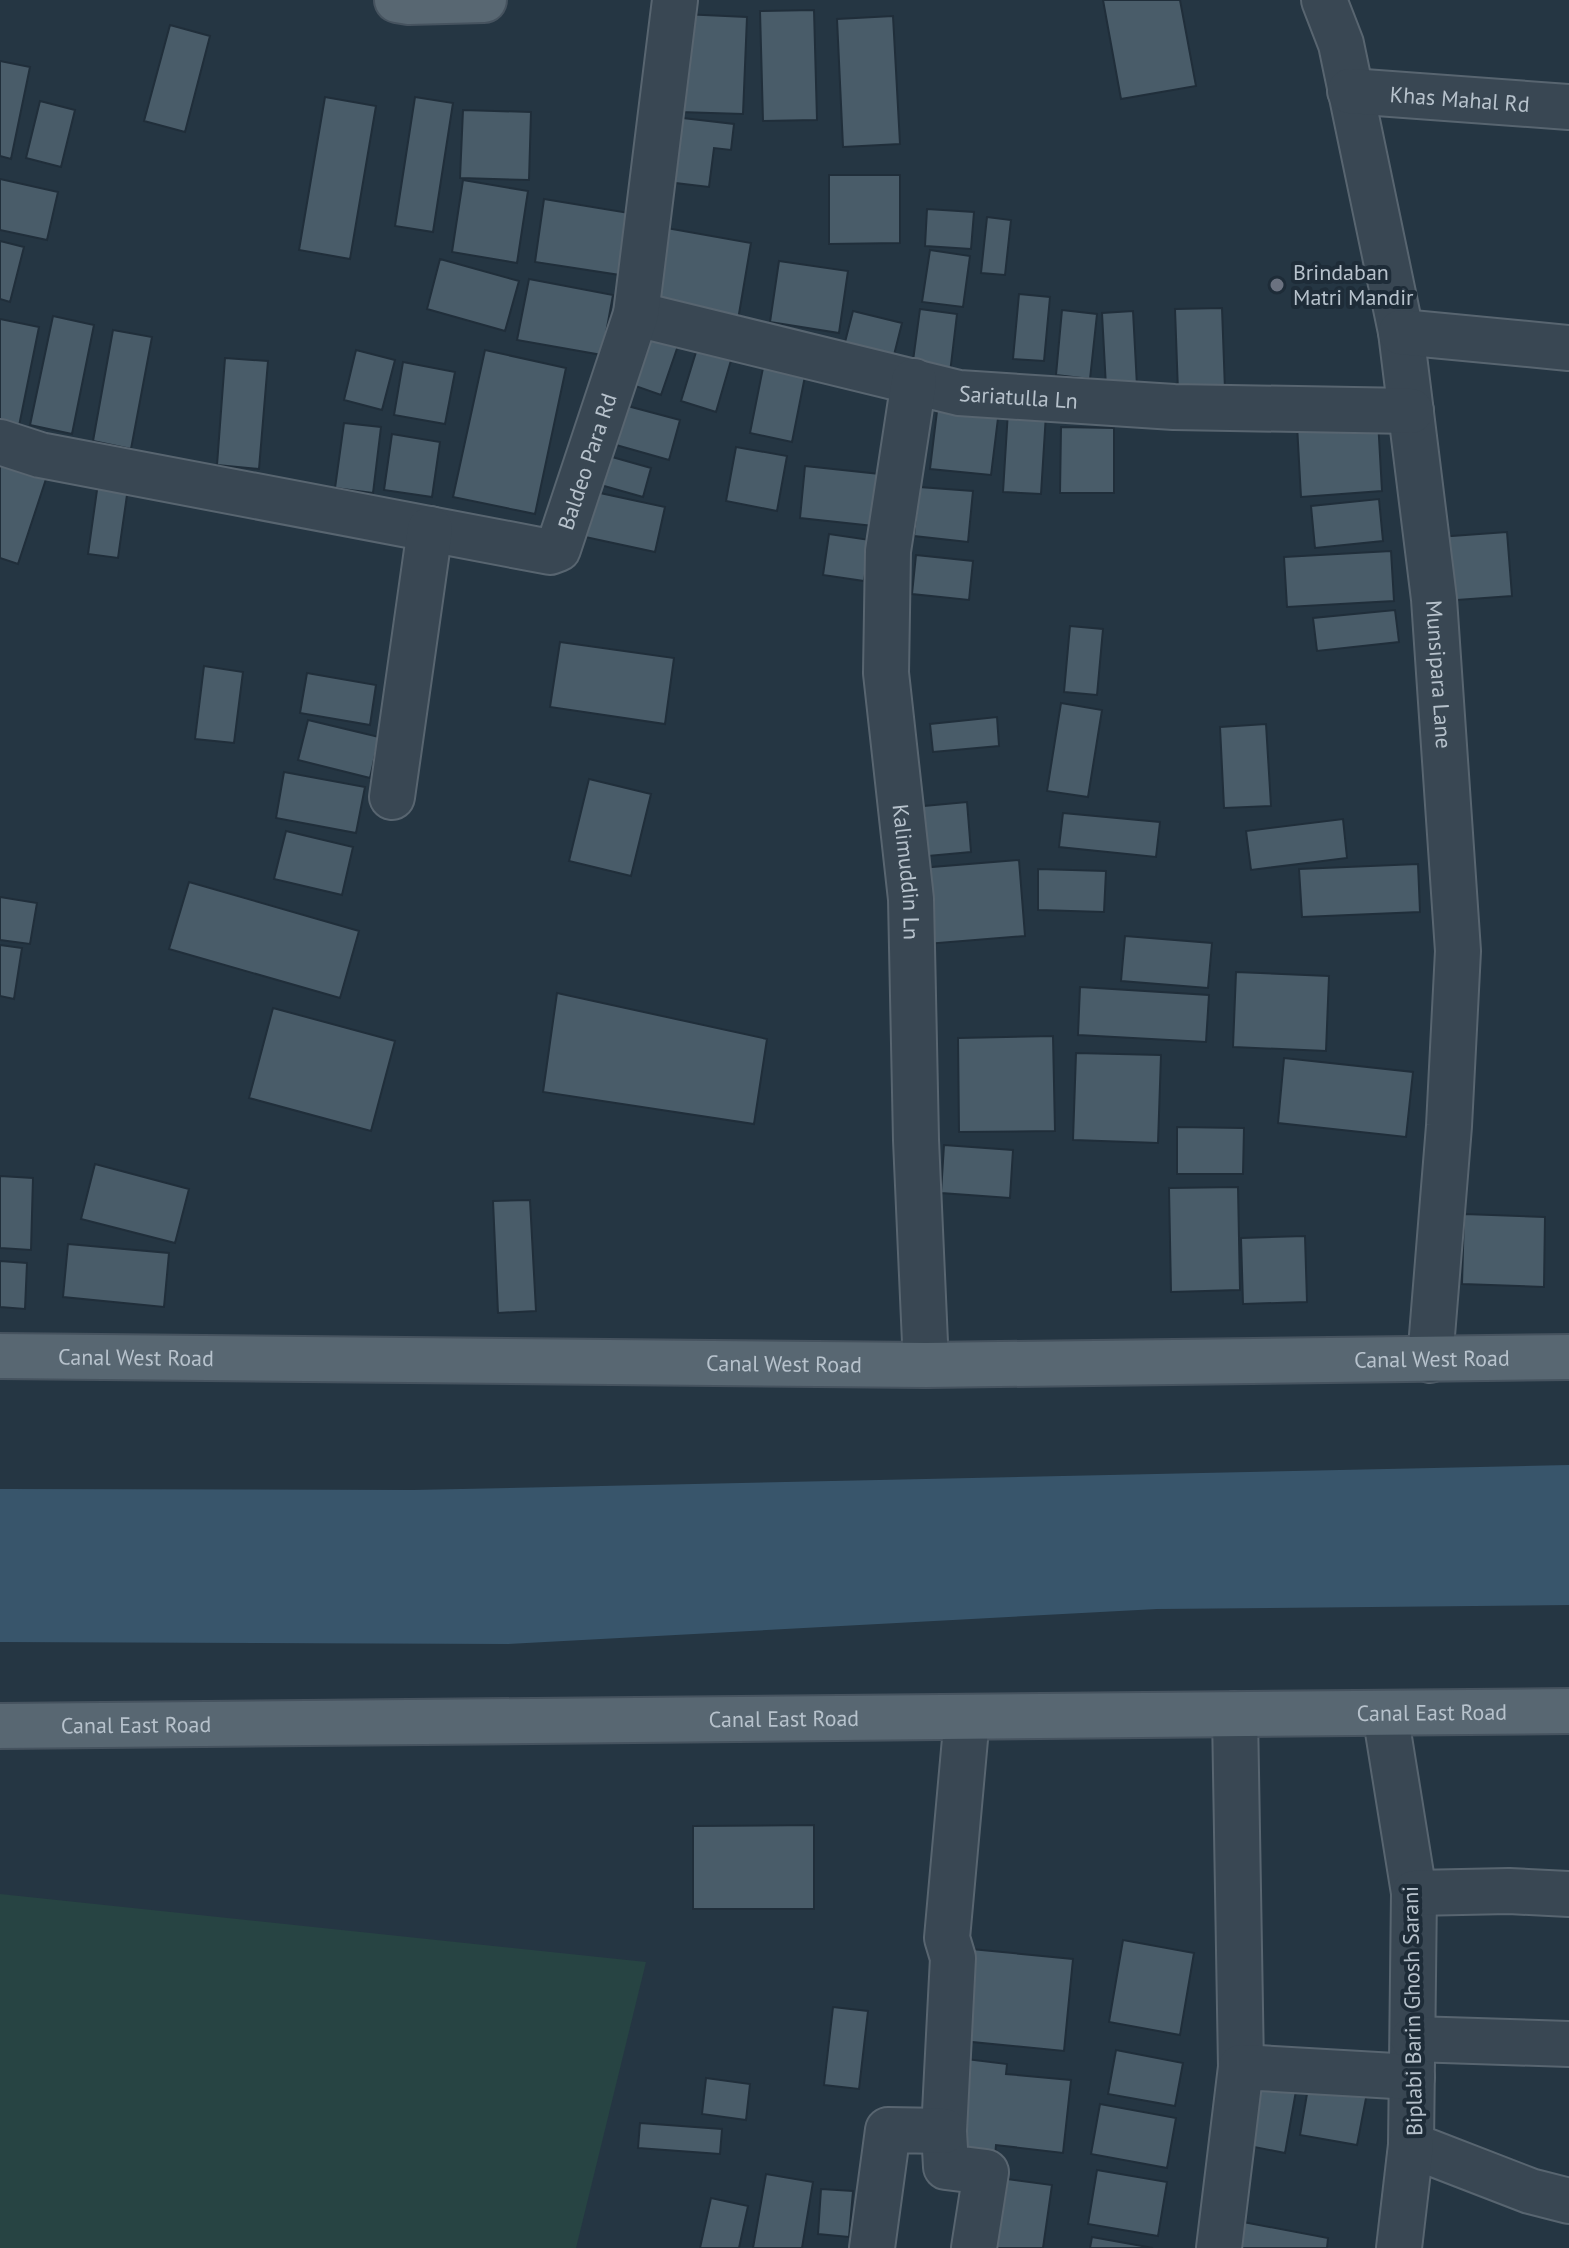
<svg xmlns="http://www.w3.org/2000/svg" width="1569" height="2248" font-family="'PT Sans',sans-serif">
<rect width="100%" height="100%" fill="#253643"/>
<path fill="#274443" d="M0,1894L646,1962L576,2248H0Z"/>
<path fill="#38556b" d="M1569,1465V1605L1157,1609L508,1644L0,1642V1489L413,1490Z"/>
<path fill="#495c69" stroke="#202e3a" stroke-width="2" d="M1103,0H1180L1196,86L1121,99Z
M814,10L817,120L763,121L760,11Z
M682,14L747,17L743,114L679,112Z
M893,16L900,144L843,147L837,19Z
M170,25L210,36L185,132L144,121Z
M0,61L30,67L11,159L0,156Z
M325,97L376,106L350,259L299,250Z
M415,97L453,103L433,232L395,226Z
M40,101L75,110L61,167L26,158Z
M463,110L531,112L529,180L460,178Z
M674,117L734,124L731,150L714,148L709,187L667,182Z
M829,175H900V243L829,244Z
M0,179L58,192L47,240L0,230Z
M463,180L528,191L517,263L452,252Z
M544,199L629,213L620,275L535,262Z
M927,209L974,212L971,249L925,246Z
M987,217L1011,220L1005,275L981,273Z
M661,227L751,243L738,320L648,303Z
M0,241L24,247L10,302L0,299Z
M930,250L970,256L963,307L922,302Z
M440,259L519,281L505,331L427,309Z
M779,261L848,271L839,333L770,322Z
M529,279L613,295L602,355L517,340Z
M1019,294L1050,297L1044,361L1013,359Z
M1222,308L1225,390L1178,392L1175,309Z
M920,309L957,314L950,373L912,368Z
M1062,310L1097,314L1090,379L1056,375Z
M853,311L902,323L893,359L844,346Z
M1133,311L1137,386L1106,387L1102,313Z
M53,316L94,325L72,434L30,425Z
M0,319L39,327L19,426L0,422Z
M113,330L152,337L131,449L93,441Z
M682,334L661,395L621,381L636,336Z
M700,339L734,350L716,412L681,401Z
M356,350L395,360L382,410L344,400Z
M485,350L566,368L535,514L453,497Z
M225,358L268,361L259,469L217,465Z
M765,358L807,366L792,442L750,433Z
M403,362L455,372L445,424L394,415Z
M938,403L999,410L991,475L930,469Z
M620,404L680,420L669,460L609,443Z
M1008,411L1046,414L1041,494L1003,492Z
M1378,420L1382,491L1301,497L1297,425Z
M344,423L381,427L373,493L335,488Z
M1061,427L1114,428V493H1060Z
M392,434L440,442L432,497L384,490Z
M736,447L787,456L777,511L726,501Z
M598,453L651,468L643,497L590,482Z
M0,460L47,476L18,564L0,558Z
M805,466L889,475L883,527L800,518Z
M98,483L128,488L118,558L88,554Z
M919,487L973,491L968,542L914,536Z
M586,490L665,507L655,552L576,535Z
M1379,499L1383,541L1315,548L1311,506Z
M1507,532L1512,596L1443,601L1438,537Z
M829,534L870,540L864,581L823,575Z
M1391,551L1394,601L1287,607L1284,557Z
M916,555L973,561L969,600L912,594Z
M1395,610L1399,642L1317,651L1313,618Z
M1070,626L1103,629L1097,695L1064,692Z
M560,642L674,658L665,724L550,707Z
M204,666L243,672L234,743L195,739Z
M307,673L376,685L370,725L300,713Z
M1061,703L1102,710L1088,797L1047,791Z
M997,717L999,746L933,752L930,724Z
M308,720L379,737L370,778L298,760Z
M1266,724L1271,806L1224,808L1220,727Z
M284,772L365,787L356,833L276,818Z
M589,779L651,794L631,876L569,861Z
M967,802L971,852L917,857L913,807Z
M1063,813L1160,822L1156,857L1059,847Z
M1343,819L1347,858L1251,870L1246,831Z
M286,831L353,847L342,895L274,879Z
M1019,860L1025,936L926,944L920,868Z
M1418,864L1420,912L1302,917L1299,869Z
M1038,869L1106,871L1104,912L1038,910Z
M189,882L359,931L340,998L169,949Z
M0,897L37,903L30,944L0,940Z
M1125,936L1212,943L1208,988L1121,981Z
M0,945L22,948L14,999L0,996Z
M1236,972L1329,976L1326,1051L1233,1047Z
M1080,987L1209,995L1206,1042L1078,1035Z
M557,993L767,1039L754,1124L543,1092Z
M273,1008L395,1041L371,1131L249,1098Z
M1053,1036L1055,1131L959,1132L958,1038Z
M1076,1053L1161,1055L1158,1143L1073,1140Z
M1284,1058L1413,1072L1406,1137L1278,1123Z
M1177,1127L1244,1128L1243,1174H1177Z
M944,1145L1013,1150L1010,1198L941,1193Z
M95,1164L189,1189L175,1243L81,1219Z
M0,1176L33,1178L31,1250L0,1248Z
M1238,1187L1240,1290L1171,1292L1169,1188Z
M530,1200L536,1311L498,1313L493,1201Z
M1464,1214L1545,1217L1544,1287L1462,1284Z
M1305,1236L1307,1302L1243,1304L1241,1238Z
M68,1244L169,1253L164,1307L63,1297Z
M0,1261L27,1263L25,1309L0,1307Z
M814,1825V1909H693V1826Z
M1123,1940L1194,1953L1180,2035L1109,2022Z
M971,1949L1073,1959L1064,2051L962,2041Z
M833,2007L868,2011L859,2089L824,2085Z
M1116,2050L1183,2063L1175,2106L1108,2094Z
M958,2058L1007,2064L1006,2074L1071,2080L1063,2153L996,2145L995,2156L947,2151Z
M706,2078L750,2084L746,2120L702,2114Z
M1309,2082L1367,2093L1357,2145L1300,2135Z
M1255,2084L1296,2091L1285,2153L1244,2145Z
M1100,2104L1176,2118L1167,2168L1091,2154Z
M640,2123L722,2129L720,2154L638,2148Z
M1097,2170L1167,2182L1158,2236L1088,2224Z
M766,2174L813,2182L802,2248H753Z
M992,2177L1052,2185L1043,2248H979Z
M821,2189L853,2191L849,2237L818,2234Z
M711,2198L748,2206L739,2248H700Z
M1243,2222L1328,2238L1327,2248H1239Z
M1092,2237L1153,2248H1090Z"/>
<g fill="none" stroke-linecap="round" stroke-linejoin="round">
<g stroke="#586570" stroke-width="48">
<g id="minor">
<path id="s1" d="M1324,0L1341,44L1401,332L1434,599L1458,951L1449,1126L1430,1360"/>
<path id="s2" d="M1350,91L1569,107"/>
<path id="s3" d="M636,314L959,393L1174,407L1411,411"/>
<path d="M1401,332L1569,348"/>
<path id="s4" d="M914,381L888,551L886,673L911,899L916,1140L926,1365"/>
<path id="s5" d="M0,442L40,455L550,552L558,549L636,314L675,0"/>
<path d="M392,797L430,529"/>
<path d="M1385,1713L1414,1893L1411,2145L1530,2191L1569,2201"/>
<path d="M1235,1714L1241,2067"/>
<path d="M967,1717L947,1938L953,1958L944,2131L946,2167L986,2172L974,2248"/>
<path d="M1414,1893L1509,1891L1569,1894"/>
<path d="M1413,2039L1569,2044"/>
<path d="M872,2248L888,2130L944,2131"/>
<path d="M1219,2248L1241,2067L1412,2077"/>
<path d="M1399,2248L1411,2145"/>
</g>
</g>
<g stroke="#46535f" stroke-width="48">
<g id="major">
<path d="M397,0L409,2L484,0"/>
<path id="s6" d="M0,1356L926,1365L1569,1357"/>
<path id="s7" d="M0,1726L1569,1711"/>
</g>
</g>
<use href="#minor" stroke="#394753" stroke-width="44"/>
<use href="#major" stroke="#586772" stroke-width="44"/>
</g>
<circle fill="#6b7280" stroke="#1e2c38" stroke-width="3" cx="1277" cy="285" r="8"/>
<g text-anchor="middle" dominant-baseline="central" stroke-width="8" stroke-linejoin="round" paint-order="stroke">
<g font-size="22" fill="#b7c2cc" stroke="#1e2c38">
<text stroke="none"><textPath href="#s2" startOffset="110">Khas Mahal Rd</textPath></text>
<text stroke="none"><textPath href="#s3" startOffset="392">Sariatulla Ln</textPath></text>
<text stroke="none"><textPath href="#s5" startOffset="662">Baldeo Para Rd</textPath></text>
<text stroke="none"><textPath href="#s1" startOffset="686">Munsipara Lane</textPath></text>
<text stroke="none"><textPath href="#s4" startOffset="494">Kalimuddin Ln</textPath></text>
<text stroke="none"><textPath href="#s6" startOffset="136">Canal West Road</textPath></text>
<text stroke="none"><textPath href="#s6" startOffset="1432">Canal West Road</textPath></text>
<text stroke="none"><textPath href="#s6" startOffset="784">Canal West Road</textPath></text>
<text stroke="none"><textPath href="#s7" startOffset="1432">Canal East Road</textPath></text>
<text stroke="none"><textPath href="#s7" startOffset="784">Canal East Road</textPath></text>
<text stroke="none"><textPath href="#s7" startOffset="136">Canal East Road</textPath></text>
<text transform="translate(1412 2011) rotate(-91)">Biplabi Barin Ghosh Sarani</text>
</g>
<g font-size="22" fill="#b7c2cc" stroke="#1e2c38" text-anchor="start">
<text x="1293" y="272">Brindaban<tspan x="1293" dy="25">Matri Mandir</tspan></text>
</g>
</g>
</svg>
